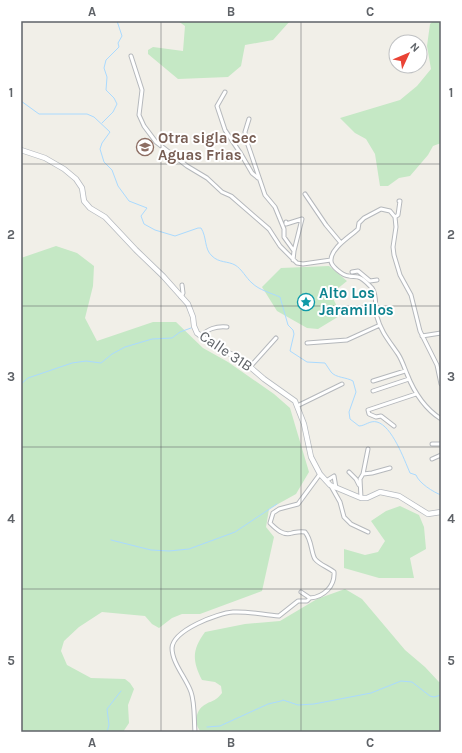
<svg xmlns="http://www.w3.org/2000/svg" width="462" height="753" font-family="Karla,sans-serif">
<rect width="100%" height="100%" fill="#f1efe8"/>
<path fill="#c5e8c5" d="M178,21H290L273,40L245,45L241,66L228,77L178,79L148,54V50L153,47L183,51L185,26Z
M433,21H441V143L433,146L428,155L410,176L399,178L388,186H380L375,154L366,139L355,133L340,118L400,100L417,86L431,69L427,46L430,24Z
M56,246L77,253L94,266L93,286L85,318L97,341L153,322H176L203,348L228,362L274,394L290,408L309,472L296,494L269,509L266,527L274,537L262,591L200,614H182L172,618L159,628L152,624L145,616L102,612L79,627L64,641L61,651L67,665L91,678L125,679L130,683L134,689L128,705L129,723L123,732H21V258Z
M329,266L347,281L331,294L341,315L318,329L307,328L277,311L262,287L281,268Z
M400,506L419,515L424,527L426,549L410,558L414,578H379L344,568V549L365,555L378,552L385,541L371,521L386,511Z
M345,589L362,599L405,650L425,667L439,682H441V732H201C194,725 195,712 203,706C211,700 214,703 222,693L221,686L215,682L202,680C192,660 192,650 205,632L245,624L280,621L317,599Z"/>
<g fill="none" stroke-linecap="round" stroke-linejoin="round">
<path stroke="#aadaff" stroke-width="1" d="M21,101L39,114H87L94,117L110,132L102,143L100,149L104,162L112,170L118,186L129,201L147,208L141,216L144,224L155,230L175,236L198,228H201C207,237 204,249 212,256C219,263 228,261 235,265C242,269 246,278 252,283C259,290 271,293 280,297L288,325L293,330L294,334L290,351L307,362L325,363C327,366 329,369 331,372C336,378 346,377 353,381L356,392L349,412L350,419L359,426C365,426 370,420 377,422C392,426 404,459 410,473L416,475C419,483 433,492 441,495
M102,123L113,112L117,104L114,98L106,90L107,77L104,68L106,60L119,47L118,43L122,36L117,21
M21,384L28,378L72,363L86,361L101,363L112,354L125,347L152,339L172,338L180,332L191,328
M111,540L151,550L169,551L189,549L235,532L277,504
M207,727L220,726L268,704L281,701L283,700L298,705L314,704L371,693L401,681L412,682L430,696L434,697L441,695
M107,732L109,725L107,709L121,691"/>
<g stroke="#b5b8bc" stroke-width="5">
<path id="street" d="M131,56L142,90L139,115L144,126L156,142L187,166L207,178L222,192L231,196L269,229L280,246L297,263L303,264L331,260
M225,92L217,106L225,130L241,154L252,173L258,178
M249,119L245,132L246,139L265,195L275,207L284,229V237L294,251L293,260
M305,194L326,225L341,243
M395,217L398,215L400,201H399
M286,222V224L302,219L294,251
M352,272L358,271L370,281L377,280
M181,297L183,293L182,285
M200,336C209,329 215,326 227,327
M422,336L441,333
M307,343L347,340L380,325
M250,367L276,338
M373,381L405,371
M441,384L437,365L420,331L411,295L400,275L394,255L393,247L396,227L395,217L390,211L381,209L364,218L359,223L358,229C351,236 330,248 331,261C331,266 343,276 349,276C352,277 355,276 358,277C363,278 368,284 372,288C378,297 374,307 377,317C381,332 390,342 398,354C402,360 404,367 407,374C414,392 424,408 441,419
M373,391L409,379
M297,406L342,384
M394,426L381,416L376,417L369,414L368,410L416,394
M432,444H441
M432,459L441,455
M349,472L356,479L359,485
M363,474L368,449
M326,481L334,476L336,488
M331,486L340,502L344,517L351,524L368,532
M361,498L360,479L363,474L372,473L390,468
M301,592L310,598C324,597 335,586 334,572C328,567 320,565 315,559C311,553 312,540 305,532C300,531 297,532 292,533C283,536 276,529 270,523L273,513L279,509L298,504L320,474
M195,732C194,721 195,703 191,692C186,678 172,663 172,648C173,630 218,613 233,612C248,611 264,615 279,616L298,601H307L310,598"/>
</g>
<g stroke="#b6babf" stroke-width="6">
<path id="secondary" d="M21,150L45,158L64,169L76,179L82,188L84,201L90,208L105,217L136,250L163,276L188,304L193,317L194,326L197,333L213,345L242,360L264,379L295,401L304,424L311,457L320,474L330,485L361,498H367L380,492L399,496L428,514L441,512"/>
</g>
<use href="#street" stroke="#fff" stroke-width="3"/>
<use href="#secondary" stroke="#fff" stroke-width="4.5"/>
</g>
<path fill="none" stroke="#5f6368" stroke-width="1" stroke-opacity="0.55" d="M161,21V732M301,21V732M21,164H441M21,306H441M21,447H441M21,589H441"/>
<defs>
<g id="school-ring" transform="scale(0.9)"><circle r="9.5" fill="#fff" stroke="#8d6e63" stroke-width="1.5"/><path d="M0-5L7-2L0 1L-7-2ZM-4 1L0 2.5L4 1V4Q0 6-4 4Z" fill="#8d6e63"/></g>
<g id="sight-ring" transform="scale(0.9)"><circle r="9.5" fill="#fff" stroke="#0f9aa8" stroke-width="1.5"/><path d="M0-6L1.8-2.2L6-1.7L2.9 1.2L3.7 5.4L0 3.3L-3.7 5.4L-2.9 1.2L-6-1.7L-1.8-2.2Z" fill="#0f9aa8"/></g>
</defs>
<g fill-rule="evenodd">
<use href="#school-ring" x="145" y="147"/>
<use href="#sight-ring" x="306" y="302"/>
</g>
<g text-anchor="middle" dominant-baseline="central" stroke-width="4" stroke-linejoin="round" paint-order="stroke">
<g font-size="15" font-weight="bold" fill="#785e54" stroke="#fff" text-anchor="start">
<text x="158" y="138">Otra sigla Sec<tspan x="158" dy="17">Aguas Frias</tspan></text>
</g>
<g font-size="15" font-weight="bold" fill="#0d838f" stroke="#fff" text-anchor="start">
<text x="319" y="293">Alto Los<tspan x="319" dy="17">Jaramillos</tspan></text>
</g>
<g font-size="15" fill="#5f6368" stroke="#fff">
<text transform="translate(226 351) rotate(34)">Calle 31B</text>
</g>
</g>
<rect width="462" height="753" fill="none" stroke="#ffffff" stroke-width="44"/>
<g transform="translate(408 54) rotate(46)"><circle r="19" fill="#ffffff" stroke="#bfc1c3"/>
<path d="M0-3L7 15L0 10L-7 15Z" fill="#ea4335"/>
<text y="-6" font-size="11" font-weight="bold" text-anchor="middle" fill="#5f6368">N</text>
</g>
<rect x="22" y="22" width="418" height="709" fill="none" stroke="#5f6368" stroke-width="1.5"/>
<g font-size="13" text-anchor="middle" font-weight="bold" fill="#5f6368">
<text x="92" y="16">A</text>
<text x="231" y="16">B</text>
<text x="370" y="16">C</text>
<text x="11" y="97">1</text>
<text x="451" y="97">1</text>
<text x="11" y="239">2</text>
<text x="451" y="239">2</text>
<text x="11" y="381">3</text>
<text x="451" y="381">3</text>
<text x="11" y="523">4</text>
<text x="451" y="523">4</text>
<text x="11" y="665">5</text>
<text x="451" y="665">5</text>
<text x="92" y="747">A</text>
<text x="231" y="747">B</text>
<text x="370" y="747">C</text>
</g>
</svg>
